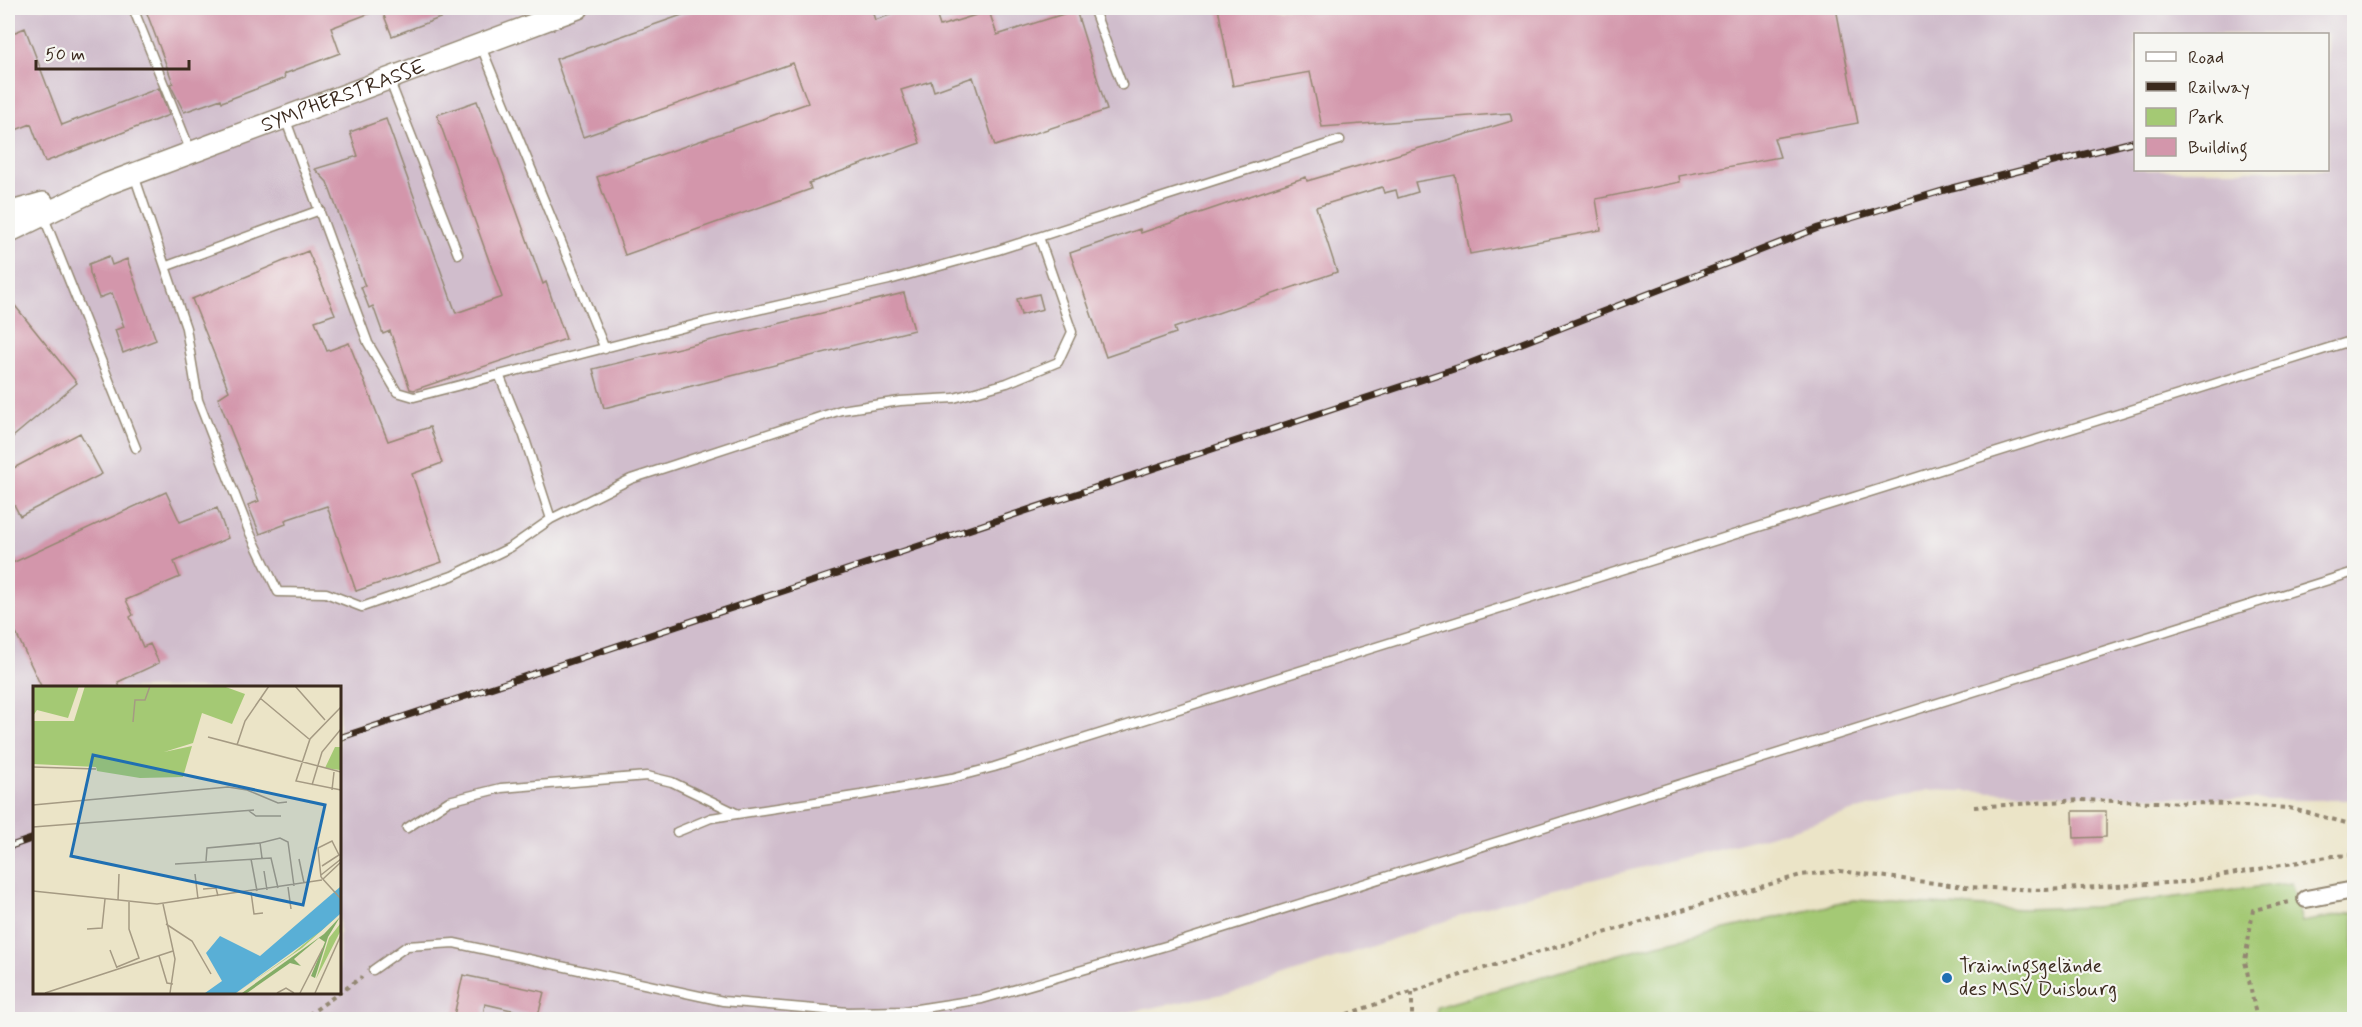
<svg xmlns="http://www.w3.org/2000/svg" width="2362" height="1027" font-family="Mynerve,sans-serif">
<rect width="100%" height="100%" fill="#f6f6f2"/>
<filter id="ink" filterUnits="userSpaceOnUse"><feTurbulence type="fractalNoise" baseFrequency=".0167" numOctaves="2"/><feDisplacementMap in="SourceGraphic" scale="12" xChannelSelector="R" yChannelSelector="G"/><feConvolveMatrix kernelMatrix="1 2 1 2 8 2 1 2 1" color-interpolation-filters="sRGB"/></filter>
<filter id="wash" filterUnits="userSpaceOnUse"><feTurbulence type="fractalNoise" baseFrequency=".008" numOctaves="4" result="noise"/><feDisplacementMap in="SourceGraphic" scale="24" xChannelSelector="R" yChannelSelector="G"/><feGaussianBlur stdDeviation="1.35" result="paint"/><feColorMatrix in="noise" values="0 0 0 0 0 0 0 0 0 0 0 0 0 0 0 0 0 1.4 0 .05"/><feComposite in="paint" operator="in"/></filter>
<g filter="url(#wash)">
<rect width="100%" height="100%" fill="#ebe4c7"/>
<path fill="#d0bdcc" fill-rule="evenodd" d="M8,8H2354V800H2267L1927,790L1765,837L1502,902L1243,990L1094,1019H8ZM2136,34H2328V170H2136ZM34,688H339V992H34Z"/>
<path fill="#a4c974" stroke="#707a49" stroke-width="1.5" d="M2291,883L2302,922L2354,913V1019H1436L1437,1007L1641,948L1854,900L2022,909L2094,907Z"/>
<g id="blocks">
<path fill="#d396ab" d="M145,8H380L381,9L331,28L340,53L284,74L285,78L222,102L221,99L184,112L170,84L173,83Z
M381,8H463L464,9L392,36Z
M702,8H871L875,20L911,8H934L940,26L989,11L997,35L1076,10L1107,110L995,146L973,77L934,91L931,81L901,90L920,143L809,183L811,189L625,255L597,177L808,103L793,63L583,137L556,59Z
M1218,8H1836L1858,123L1774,138L1780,157L1679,176L1680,182L1596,199L1601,230L1470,254L1455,175L1415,182L1418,192L1398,198L1396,190L1384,193L1382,187L1316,207L1337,272L1174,328L1176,333L1106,357L1070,253L1140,229L1141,233L1306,177L1307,181L1512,121L1510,113L1322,127L1310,72L1233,86Z
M25,28L62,125L159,88L169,115L45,162L31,124L8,133V35Z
M477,101L543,284L546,282L566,339L414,390L410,389L390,331L383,334L373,306L369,308L361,287L365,286L327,182L315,169L358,156L350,132L386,119L456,313L502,297L437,115Z
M308,251L335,314L315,321L327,351L349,343L388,441L430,427L442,463L412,474L442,562L356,591L327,506L285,520L286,524L260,534L248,505L259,501L218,398L229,391L192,299Z
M109,256L112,265L127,259L156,340L123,353L115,330L124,327L112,293L99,298L90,273L89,264Z
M904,293L914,330L604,408L593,369Z
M1039,294L1043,309L1021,315L1017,299Z
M8,297L77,383L8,441Z
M80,433L102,474L20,516L8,493V471Z
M166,492L180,522L217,508L228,538L174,562L180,577L126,600L133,615L130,617L143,647L150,644L159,663L118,682L120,688H42L15,631L8,634V565Z
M2073,811H2106V837L2074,838Z
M463,975L544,992L538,1016L485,1004L482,1020H453Z"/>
</g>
</g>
<g filter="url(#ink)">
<use href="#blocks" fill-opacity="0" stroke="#938772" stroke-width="1.5"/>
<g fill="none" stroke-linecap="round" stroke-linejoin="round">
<g stroke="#938772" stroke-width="11">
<path id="service" d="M133,8L191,152
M1093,8L1122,85
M480,44L605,349
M389,79L458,254
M285,118L368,343L397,392L414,397L705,322L889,280L998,250L1340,140
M134,175L186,328L198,400L249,531L278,592L326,593L362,607L452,576L511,547L551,519L524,436L500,377
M43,215L136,448
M167,266L320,210
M551,519L631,479L841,410L900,401L954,398L1007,383L1058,362L1072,332L1039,237
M407,828L449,801L501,788L647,776L672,782L736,813
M677,832L711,818L861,795L952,778L994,767L2354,340
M373,970L407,946L454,943L723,1001L848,1012L904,1011L982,999L1169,945L2354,572"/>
</g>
<g stroke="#938772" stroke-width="20">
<path id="minor" d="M2306,899L2354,890"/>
</g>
<g stroke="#938772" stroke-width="24">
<g id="tertiary">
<path d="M8,213L43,203"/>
<path id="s1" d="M8,232L107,184L578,8"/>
</g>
</g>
<path stroke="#938772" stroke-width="4" stroke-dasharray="4.5 4.5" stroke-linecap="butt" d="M1974,807L2081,800L2228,804L2289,808L2354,825
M1412,992V1020
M301,1020L362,977
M1330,1020L1461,975L1801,875L1840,871L1965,887L2045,890L2185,882L2333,856L2354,855
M2257,1020L2245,961L2253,910L2290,902"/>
<use href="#service" stroke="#fff" stroke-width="8"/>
<use href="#minor" stroke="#fff" stroke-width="16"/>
<use href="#tertiary" stroke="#fff" stroke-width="21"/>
<g stroke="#3b2a1e" stroke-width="7">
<path id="rail" d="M339,738L1463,366L1818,228L1952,188L2136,141
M8,847L34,838"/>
</g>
<use href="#rail" stroke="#f6f6f2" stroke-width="4.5" stroke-dasharray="14" stroke-linecap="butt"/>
</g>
</g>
<circle fill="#1f6fb2" stroke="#f6f6f2" stroke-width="2" cx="1947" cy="978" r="6"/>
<g text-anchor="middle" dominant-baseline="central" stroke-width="4.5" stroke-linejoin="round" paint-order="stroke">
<g font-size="20" fill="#3b2a1e" stroke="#f6f6f2">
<text stroke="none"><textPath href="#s1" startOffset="362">SYMPHERSTRASSE</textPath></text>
</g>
<g font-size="20" fill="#3b2a1e" stroke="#f6f6f2" text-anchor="start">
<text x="1959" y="966">Trainingsgelände<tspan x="1959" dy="23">des MSV Duisburg</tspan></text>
</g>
</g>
<g transform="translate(33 686)">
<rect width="308" height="308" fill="#ebe4c7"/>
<path d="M0,0H46L35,32L4,24L0,30ZM52,0H190L212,8L199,38L169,27L160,57L131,66L159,60L150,91L107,92L64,85L63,81L0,78V35H41ZM302,61H307V84L292,82ZM307,228L269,262L203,307L259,268ZM307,238V246L283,293L296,252Z" fill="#a4c974"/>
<path d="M307,231L295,251L282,292L278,290L292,256L286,252L261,273L268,280L257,277L214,307H209L291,248Z" fill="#83ad66"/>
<path d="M307,201V228L288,245L203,307H172L189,295L173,267L187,250L227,270Z" fill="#59afd6"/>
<path fill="none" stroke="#a59a83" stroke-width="1.5" d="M262,0L292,34M227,12L276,53M308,21L277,53L263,95L308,104M100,36L102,14H112L117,0M175,51L308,86M204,59L212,35L236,0M0,81L63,83M279,99L289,66L308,43M299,104L301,86M0,119L195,101L214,104L245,117L254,116M216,125L223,130H248M0,141L221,124M229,172L227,157L247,152L255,156L261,200M218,173L224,205M266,173L271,197M173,175L174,162L227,157M142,178L238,172L245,202M231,185L234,204M162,188L165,213M288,189L308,173M288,191L285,162L299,155L306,169L289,180M288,191L308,213M290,193L308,176M255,201L258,223M170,203L183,202L185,210M0,205L124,218L289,194M218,206L221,228L230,227M85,214L86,188M130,218L142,273L137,307M133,238L159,255L178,288M54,243L69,242L72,213M77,264L84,282M126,270L134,297L140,298M84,281L106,272L96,243V216M12,307L140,265M244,307L253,302L261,307M267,307L290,262M282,307L308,249"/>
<path fill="#1f6fb2" fill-opacity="0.15" stroke="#1f6fb2" stroke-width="3" d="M60,69L292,119L270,219L38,170Z"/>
<rect width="308" height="308" fill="none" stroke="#3b2a1e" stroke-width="3"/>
</g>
<rect width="2362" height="1027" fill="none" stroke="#f6f6f2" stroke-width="30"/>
<rect x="2134" y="33" width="195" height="138" fill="#f6f6f2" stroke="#aba49d" stroke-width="1.5"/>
<rect x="2146" y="52" width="30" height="9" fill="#ffffff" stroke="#aba49d" stroke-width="1.5"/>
<text x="2188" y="63" font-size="18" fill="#3b2a1e">Road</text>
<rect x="2146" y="82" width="30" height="9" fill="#3b2a1e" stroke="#aba49d" stroke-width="1.5"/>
<text x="2188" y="93" font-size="18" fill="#3b2a1e">Railway</text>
<rect x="2146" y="108" width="30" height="18" fill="#a4c974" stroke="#aba49d" stroke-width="1.5"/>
<text x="2188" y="123" font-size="18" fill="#3b2a1e">Park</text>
<rect x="2146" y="138" width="30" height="18" fill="#d396ab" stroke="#aba49d" stroke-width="1.5"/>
<text x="2188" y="153" font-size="18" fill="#3b2a1e">Building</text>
<path d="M36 60v9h153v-9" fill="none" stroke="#3b2a1e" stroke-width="3"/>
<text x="45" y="60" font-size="18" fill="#3b2a1e" stroke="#f6f6f2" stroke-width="4.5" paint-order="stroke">50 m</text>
</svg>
